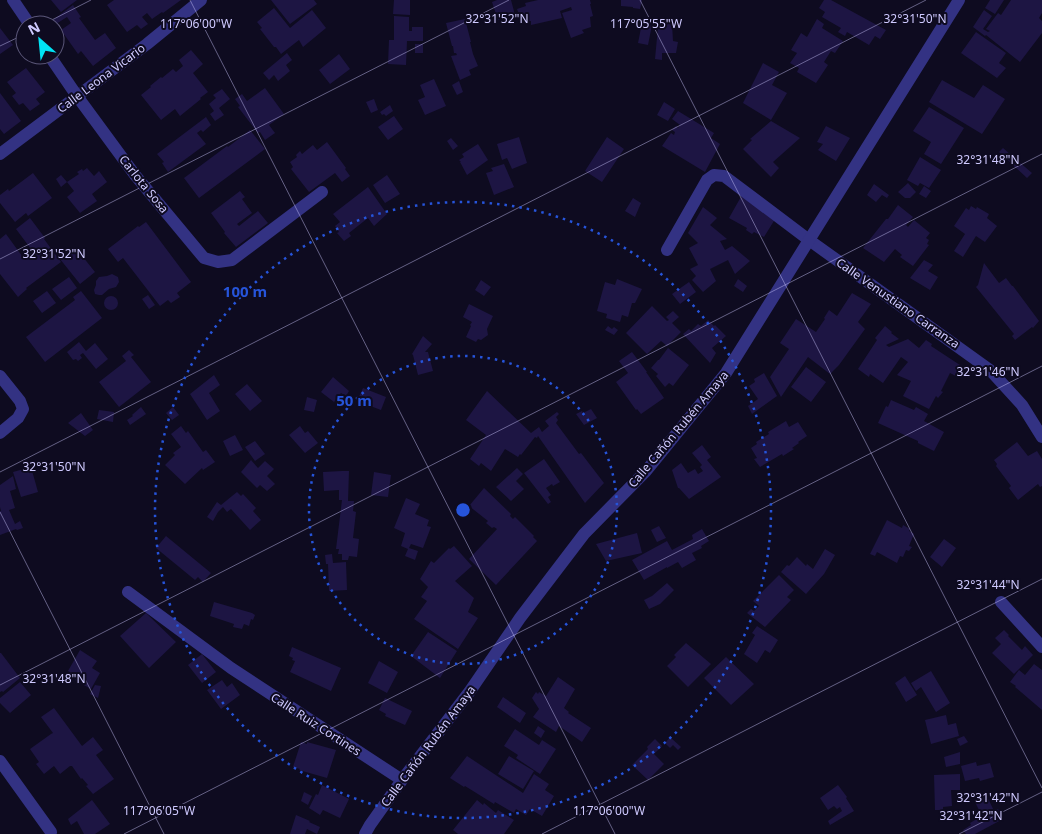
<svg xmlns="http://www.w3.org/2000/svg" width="1042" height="834" font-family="'Noto Sans',sans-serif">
<rect width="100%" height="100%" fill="#0e0b20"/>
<path fill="#1d1543" d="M51,0H77L61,12Z
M114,0H181L163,13L162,12L152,19L147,13L142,17L148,24L141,29L137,25L127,32L107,5Z
M271,0H314L317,4L290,24Z
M394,0H410V15L393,14Z
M497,0H511L515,15L498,20L492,2Z
M538,0H590L591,4H590L593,16L590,17L591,27L582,30L584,33L571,38L562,13L572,10L571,7L560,11L562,18L531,25V21L522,22L517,9L526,6L525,3Z
M621,0H642L640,9L633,8V7L621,6Z
M824,0H831L886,30L880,39L875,36L869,45L847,32L845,36L838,32L841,28L822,17L825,12L819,8Z
M990,0H1004L995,14L985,8Z
M1011,0H1042V13L1039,18L1042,21V33L1020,62L986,35L985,36L973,27L984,10L992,16L983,29L988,32L990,31L986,29L998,13L1001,15Z
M73,5L81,17L79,18L95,40L105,33L116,48L93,66L81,51L78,54L61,30L71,23L67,17L56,24L53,20Z
M274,8L290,28L312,10L326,28L303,47L299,40L281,54L276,47H274L260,29L262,28L257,22Z
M394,16L409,17V31H412V27H423V41H407L406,65L388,64L389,40H394Z
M465,19L471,42H470L473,54L478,66L469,70L471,75L460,80L451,56L457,55L456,53H454L453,46H452L446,23Z
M817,19L824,24L822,28L843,41L835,53L831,51L824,62L828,65L816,83L797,72L799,68L790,63L797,53L791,50L801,33L807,37Z
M642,23L652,25L648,45L638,43Z
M663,23L672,24L673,41L678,42L676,53H662V60L655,59L658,27Z
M0,28L13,45L0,54Z
M976,32L1006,53L999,63L1006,68L997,78L961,53Z
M415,44H423V53H415Z
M191,50L203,64L193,73L208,92L200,98L201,99L180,116L175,109L161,120L141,95L151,87L150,86L161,77L162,78L173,69L176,72L183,66L179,60Z
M287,53L292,60L286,65L290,71L278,81L274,75L269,80L263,73Z
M339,54L350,69L330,84L319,70Z
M763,63L779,72L772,85L787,93L771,120L743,103Z
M26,68L45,92L36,99L40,104L30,111L23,103L19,105L12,96L16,93L7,82Z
M434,79L446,106L425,115L418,100L425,97L420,85Z
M942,80L974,98L983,85L1005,99L982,134L929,102Z
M459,81L463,92L457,95L452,85Z
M265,88L284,114L269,125L275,133L265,140L260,132L258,133L238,107L240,106L235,99L242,94L247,101Z
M222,89L230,99L219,108L224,115L215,121L210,114L214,111L209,104L216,98L213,95Z
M0,93L21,121L4,134L0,129Z
M374,99L378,110L371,113L366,102Z
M664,102L675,109L668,121L657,115Z
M390,105L393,111L386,116L384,114L382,115L380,112Z
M929,107L964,128L941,164L924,154L931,142L913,131Z
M678,111L714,133L711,138L720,144L705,172L662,146L671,133L674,135L675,132L672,130L676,126L678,128L680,125L672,119Z
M394,116L403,129L388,140L378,127Z
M206,117L211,125L203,132L201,130L197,133L206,144L168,172L162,163L164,162L157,154Z
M771,121L800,138L773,162L779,168L771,177L743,149L752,140L750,139Z
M826,126L850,138L836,161L818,150L823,144L817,142Z
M250,130L265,149L199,198L184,178L227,146L228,147Z
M519,137L527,163L512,169L507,158L502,160L497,144Z
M607,137L624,149L602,182L585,171Z
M451,138L458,146L453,150L447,141Z
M327,142L346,168L345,169L350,176L342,182L335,173L309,192L291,169L293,167L290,162L297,157L296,155L300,151L302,154L313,145L317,150Z
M478,144L488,160L467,175L460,162H461L459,160L464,157L462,154Z
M1003,148L1032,173L1027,178L999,152Z
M920,157L941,170L929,188L920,183L918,186L907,180Z
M504,164L514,187L494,195L486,173L493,171L491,168Z
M87,168L94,176L99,171L107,182L92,194L97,201L80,213L67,197L74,191L67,182L79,174L77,172L82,169L83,171Z
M33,173L52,198L28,216L26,213L15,222L0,203V195L8,189L9,191Z
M61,175L67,182L61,187L56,179Z
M387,175L400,194L385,203L373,185Z
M908,183L916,192L910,198H905L898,192Z
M874,184L889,195L887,198L882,195L876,202L867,195Z
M924,186L931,191L926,198L919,194Z
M368,187L387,214L374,226L368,218L349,233L351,236L344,241L337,233L339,232L335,226L340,222L333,214Z
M240,191L245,197L242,199L252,213L237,224L239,226L258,211L268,223L236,247L224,233L225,232L211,213Z
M742,195L777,216L764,237L754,232L752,234L746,230L747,228L729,218Z
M633,198L641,203L635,217L625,211Z
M898,205L913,217L906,225L908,227L914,220L930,233L926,238L929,240L927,244L929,245L913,266L900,257L902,255L895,249L884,262L863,248L886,219H888Z
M971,206L976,209L977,207L989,214L987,218L997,226L985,242L976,236L963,257L954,251L965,234L954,226L966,208L969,210Z
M703,207L717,218L710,225L727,239L720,241L725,250L732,246L750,261L735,274L728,260L710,269L716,281L703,292L692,280L696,276L690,269L698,265L689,248L698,243L688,233Z
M30,218L45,238L44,239L61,262L26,288L27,289L18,297L0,274V239L6,234L22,256L31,249L16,229Z
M146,222L191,282L177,293L180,297L171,303L168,300L160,306L123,258L118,262L108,249L138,226L139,227Z
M75,247L95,272L80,284L60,259Z
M924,260L933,265L928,271L938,277L930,290L910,278Z
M984,263L999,283L1006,278L1012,286H1013L1039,321L1033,328L1032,327L1015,340L1012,336L1014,334L976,287L978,285Z
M112,274L118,277L119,282L116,287L109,289L102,295H99L95,294L94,290L96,285V281L99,277L107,276Z
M69,277L77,288L61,300L52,289Z
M617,279L642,289L635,303H632L628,317L622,315L620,322L606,318L607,314L597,311L605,282L615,285Z
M738,279L747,286L743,292L734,286Z
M481,280L491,287L484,296L475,290Z
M689,282L696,292L680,304L672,294Z
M47,291L56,303L42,313L33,301Z
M81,291L102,318L45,362L26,337L75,300L73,297Z
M852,293L871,304L858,322L865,329L839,365L830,374L808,357L781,397L770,377L789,349L780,343L796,319L816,332L825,319L824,318L829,310L837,316Z
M148,295L155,305L149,309L142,299Z
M104 303a7 7 0 1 1 14 0a7 7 0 1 1-14 0Z
M469,304L493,316L487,329L488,335L481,340L478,339L476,342L466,337L471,326L470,325L472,322L463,317Z
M652,306L667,321L669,320L666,317L673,311L679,317L672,323L681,332L667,346L661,341L647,354L626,333Z
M708,320L714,326L715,325L726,336L712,348L716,353L710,363L683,334L689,329L691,331L698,324L701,326Z
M608,326L612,329L614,327L618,330L614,335L605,330Z
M885,326L892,332L891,333L899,339L886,345L889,347L908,339L919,348L926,340L932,344L931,346L963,367L956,376L950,373L941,391L943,392L938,398L936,396L929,409L903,396L911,381L897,375L908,362L901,357L883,383L870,374L869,377L858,369L877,340L875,338Z
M423,336L432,344L425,352H428L433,371L418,375L413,355L412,354Z
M79,342L86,351L95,343L108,359L96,369L83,353L80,355L82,358L78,361L76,359L73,360L67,352Z
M668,348L689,365L673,386L669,383L665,387L656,376L658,374L651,368L658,360H659Z
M129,350L134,355L131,357L151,382L119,407L99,382L126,361L122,356Z
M632,352L647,372H646L664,398L641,414L637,409L636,410L616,382L628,373L619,361Z
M806,367L826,382L811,402L791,387Z
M764,373L777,396L752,414L748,406L758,399L749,386L755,382L754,379Z
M214,375L220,385L209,393L220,411L207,420L190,394Z
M333,377L349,391L346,396L341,393L334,402L321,392Z
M247,384L262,401L250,411L235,394Z
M363,388L386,397L381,410L357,401Z
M487,391L531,433L539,427L542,432L549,426L545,421L557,412L559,414L556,417L558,420L556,423L579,454L581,453L604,483L585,503L538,436L537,438L535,437L521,455L520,454L518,457L505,449L491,471L481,463L479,466L470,459L486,435L466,420Z
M307,397L317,400L314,412L304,410Z
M891,400L914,410L916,407L928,414L924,421L944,432L934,451L918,443V441L878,423L886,406L888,407Z
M141,407L146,414L130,425L127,420L133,416L132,415Z
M173,407L179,415L172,420L166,413Z
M591,409L597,418L584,425L576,414L582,411L583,413Z
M99,410L114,412L113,422L97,419Z
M81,413L93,430L85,436L68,423Z
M786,421L789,427L798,422L807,436L798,442L799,443L792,448L794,449L783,456L782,454L760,467L754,459L757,458L751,448L757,444L756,442L769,434L768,432Z
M181,426L186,433L188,431L203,452L206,450L215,462L203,470L202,468L185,484L165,465L175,455L173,453L181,447L171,434Z
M300,426L305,433L308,431L318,443L305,453L289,435Z
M235,435L243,450L230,456L223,441Z
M255,441L265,454L255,461L245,447Z
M1017,442L1028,456L1037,451L1042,459V486L1040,487L1038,484L1018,500L1009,488L1011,486L996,466L997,464L994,460Z
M702,445L711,457L707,460L721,477L689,499L679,488H678L672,470L681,463L688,473L695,469L698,474L703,471L700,467L702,465L692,453Z
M544,459L560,482L553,486L552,484L546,488L551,495L548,497L551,502L548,504L524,473Z
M251,460L258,468L265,461L274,469L267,476L275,484L267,491L260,485L257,488L241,472Z
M31,467L38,492L21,497L13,472Z
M517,468L523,474L516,481L524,489L511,501L496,487Z
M342,471H349L348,501H354L353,511L356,512L353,538L359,539L357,557L349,556L348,560H342V554H338L339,549H336L342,500H339V490L324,491L323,472Z
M374,472L391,475L388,497L371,495Z
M13,476L16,489L10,491L15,508L9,510L15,524L20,521L23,528L17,530L16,529L0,535V511H1L0,507V485Z
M484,488L511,514L510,516L513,519L515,517L534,536L533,537L537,541L496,585L469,559L497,529L494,527L492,528L486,523L488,521L469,506Z
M237,492L241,496L243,494L256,508L253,511L261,520L250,530L231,509L227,512L223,507L218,512L213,521L207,517L217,502L221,505Z
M406,498L420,504L415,514L429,520L427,526L431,527L423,548L411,544L409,548L418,551L415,560L405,556L408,549L401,546L405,533L394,528Z
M887,520L902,528L903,525L910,529L909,531L914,534L909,546L912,547L909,551L906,550L903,557L900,556L897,563L877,552L875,556L870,554Z
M659,526L666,538L657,542L651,530Z
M702,529L709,541L701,546L702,548L692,553L696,560L682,568L678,562L667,568V567L644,580L632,560L667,541L672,550L693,539L692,535Z
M637,533L642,553L606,561L596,544Z
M166,536L211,573L203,582L198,577L195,580L156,548Z
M944,539L956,548L942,567L930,557Z
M454,546L472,566L455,581L474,598L468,612L478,618L458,649L414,619L427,601L421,597L428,587L420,579L431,561L434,563L449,548L450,549Z
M825,549L835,555L824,574L806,594L781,572L787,565L789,566L797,557L806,566L807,564L813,569Z
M332,554L333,563L346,562L347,590L329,591L328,564H326L325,555Z
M779,575L794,590L787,597L791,600L765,627L747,613L751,609L754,611L759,606L753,601Z
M667,583L674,590L660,604L649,609L644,600L652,596Z
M214,602L252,613L255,615L253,620L251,619L249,626L244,624L242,629L233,627L234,624L210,616Z
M146,613L176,642L149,668L120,636Z
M757,626L778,640L770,653L765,650L757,663L744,654L755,635L752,633Z
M1004,630L1009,635L1008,636L1022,650L1025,646L1033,655L1014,674L992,653L1001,644L995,638Z
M428,632L457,651L440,678L411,656Z
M686,643L711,664L688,687L667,666L676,657L674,655Z
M292,647L341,668L331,691L290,672L295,661L292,660L293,658L289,656Z
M80,650L97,661L92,668L100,673L91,689L75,680L76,676L68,671Z
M0,653H1L20,678L3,692L2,691L0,692Z
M202,654L216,672L202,683L188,665Z
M726,657L754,684L731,705L704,678Z
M379,661L398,672L387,693L368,683Z
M1034,664L1042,670V710L1015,687L1016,686L1010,682L1019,670L1025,675Z
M931,671L950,703L936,712L921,687L916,691L911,683Z
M905,676L917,695L906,702L895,683Z
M558,677L575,689L564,708L569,712L568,713L591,728L582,742L559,726L556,732L533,717L539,709L532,698L536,692L538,694L539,692L546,696Z
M222,680L227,687L232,683L240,695L221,709L207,690Z
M20,682L31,695L10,713L0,703V698Z
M95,685L101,686L98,698L90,694Z
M503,697L526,713L520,723L497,707Z
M385,698L412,711L405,725L385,716L386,714L379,710Z
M54,708L82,746L93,737L103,750L96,755L114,779L93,794L86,786L88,785L82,778L81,779L72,766H70L60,774L54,766L44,774L36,764L39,762L30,749L51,734L53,733L41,717Z
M946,715L948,725L956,723L959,736L931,744L925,720Z
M538,726L545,731L541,738L534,733Z
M515,729L539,745L542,740L556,749L540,774L516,758L518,755L504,746Z
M964,736L968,742L960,746L957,739Z
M670,737L681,747L678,750L673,745L670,748L665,743Z
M655,739L662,746L654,754L664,764L648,780L632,765L648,749L647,747Z
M301,742L307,744V742L336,750L327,778L299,770L300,769L293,767Z
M960,752V764L946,767L944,757Z
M467,756L523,793L534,774L549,784L545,790L554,796L542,816L530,809L526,815L516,809L514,813L495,802L494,804L465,786L464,787L450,778Z
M509,756L534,771L523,789L498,774Z
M976,762L977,766L990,763L994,777L980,781L979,778L965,781L961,766Z
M960,774V790H951L952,806L943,807V810H935L934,775Z
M322,785L349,799L340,818L323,810L320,815L309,808L316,794L318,795Z
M838,785L847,797L846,798L854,811L830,825L828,821L842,811L840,807L837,809L834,806L828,810L820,798Z
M304,792L312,796L308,805L301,801Z
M986,794L994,811L998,809L1003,819L975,834H966L963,830L971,825L970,823L982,816L974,800Z
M92,800L110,824L95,834H84L77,821L71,825L68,819Z
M477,800L483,805L484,803L496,813L498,810L514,820L504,834H458L453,830Z
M296,815L310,821L309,822L320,827L317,834L307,829L305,834H290Z"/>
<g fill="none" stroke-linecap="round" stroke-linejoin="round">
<path stroke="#333283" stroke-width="12" d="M13,0L30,25
M49,55L77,96L135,175L204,258L218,262L232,260L322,192
M0,154L147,44L201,0
M667,250L707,180L714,175L724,176L809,240L990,370L1022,405L1042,437
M0,376L20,401L23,409L18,418L0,433
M128,592L231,668L402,780
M1001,602L1042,647
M0,761L51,832"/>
<path stroke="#333283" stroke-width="12" d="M365,834L370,825L402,780L470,691L520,618L584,534L646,471L726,373L959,0"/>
</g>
<path fill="none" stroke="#cfcaff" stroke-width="1" stroke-opacity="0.45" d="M190,0L615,834M640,0L1042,788M42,25L91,0M0,46L25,34M0,259L509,0M0,472L926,0M0,512L164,834M0,685L1042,154M124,834L1042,366M542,834L1042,579M959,834L1042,792"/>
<g fill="none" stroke="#2654da" stroke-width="2.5" stroke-dasharray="2.5 5">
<circle cx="463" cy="510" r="154"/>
<circle cx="463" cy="510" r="308"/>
</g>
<g text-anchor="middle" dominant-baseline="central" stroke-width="4" stroke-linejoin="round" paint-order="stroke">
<g font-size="12" fill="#cfcaff" stroke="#0e0b20">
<text transform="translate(101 78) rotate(-37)">Calle Leona Vicario</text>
<text transform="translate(144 184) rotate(51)">Carlota Sosa</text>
<text transform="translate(898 303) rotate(35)">Calle Venustiano Carranza</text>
<text transform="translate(678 429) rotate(-50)">Calle Cañón Rubén Amaya</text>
<text transform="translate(316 724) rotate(33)">Calle Ruiz Cortines</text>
<text transform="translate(428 746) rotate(-53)">Calle Cañón Rubén Amaya</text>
</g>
</g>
<g font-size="12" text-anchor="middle" fill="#cfcaff" stroke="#0e0b20" stroke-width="4" stroke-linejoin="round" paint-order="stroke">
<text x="915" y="23">32°31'50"N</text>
<text x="497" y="23">32°31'52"N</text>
<text x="196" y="28">117°06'00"W</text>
<text x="646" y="28">117°05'55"W</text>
<text x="988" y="164">32°31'48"N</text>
<text x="54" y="258">32°31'52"N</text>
<text x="988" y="376">32°31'46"N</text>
<text x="54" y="471">32°31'50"N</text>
<text x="988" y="589">32°31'44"N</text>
<text x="54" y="683">32°31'48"N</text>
<text x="988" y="802">32°31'42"N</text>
<text x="159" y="815">117°06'05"W</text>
<text x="609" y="815">117°06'00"W</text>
<text x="971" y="820">32°31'42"N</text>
</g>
<circle cx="463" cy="510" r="8" fill="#2654da" stroke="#0e0b20" stroke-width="2.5"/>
<g font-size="15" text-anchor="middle" font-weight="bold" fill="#2654da" stroke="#0e0b20" stroke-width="4" stroke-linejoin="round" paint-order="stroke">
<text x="245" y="297">100 m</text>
<text x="354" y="406">50 m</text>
</g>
<g transform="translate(40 40) rotate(333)"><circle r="24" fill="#0e0b20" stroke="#5b5779"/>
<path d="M0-4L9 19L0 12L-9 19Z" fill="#00e3f5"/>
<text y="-8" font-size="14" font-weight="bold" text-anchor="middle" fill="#cfcaff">N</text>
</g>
</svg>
